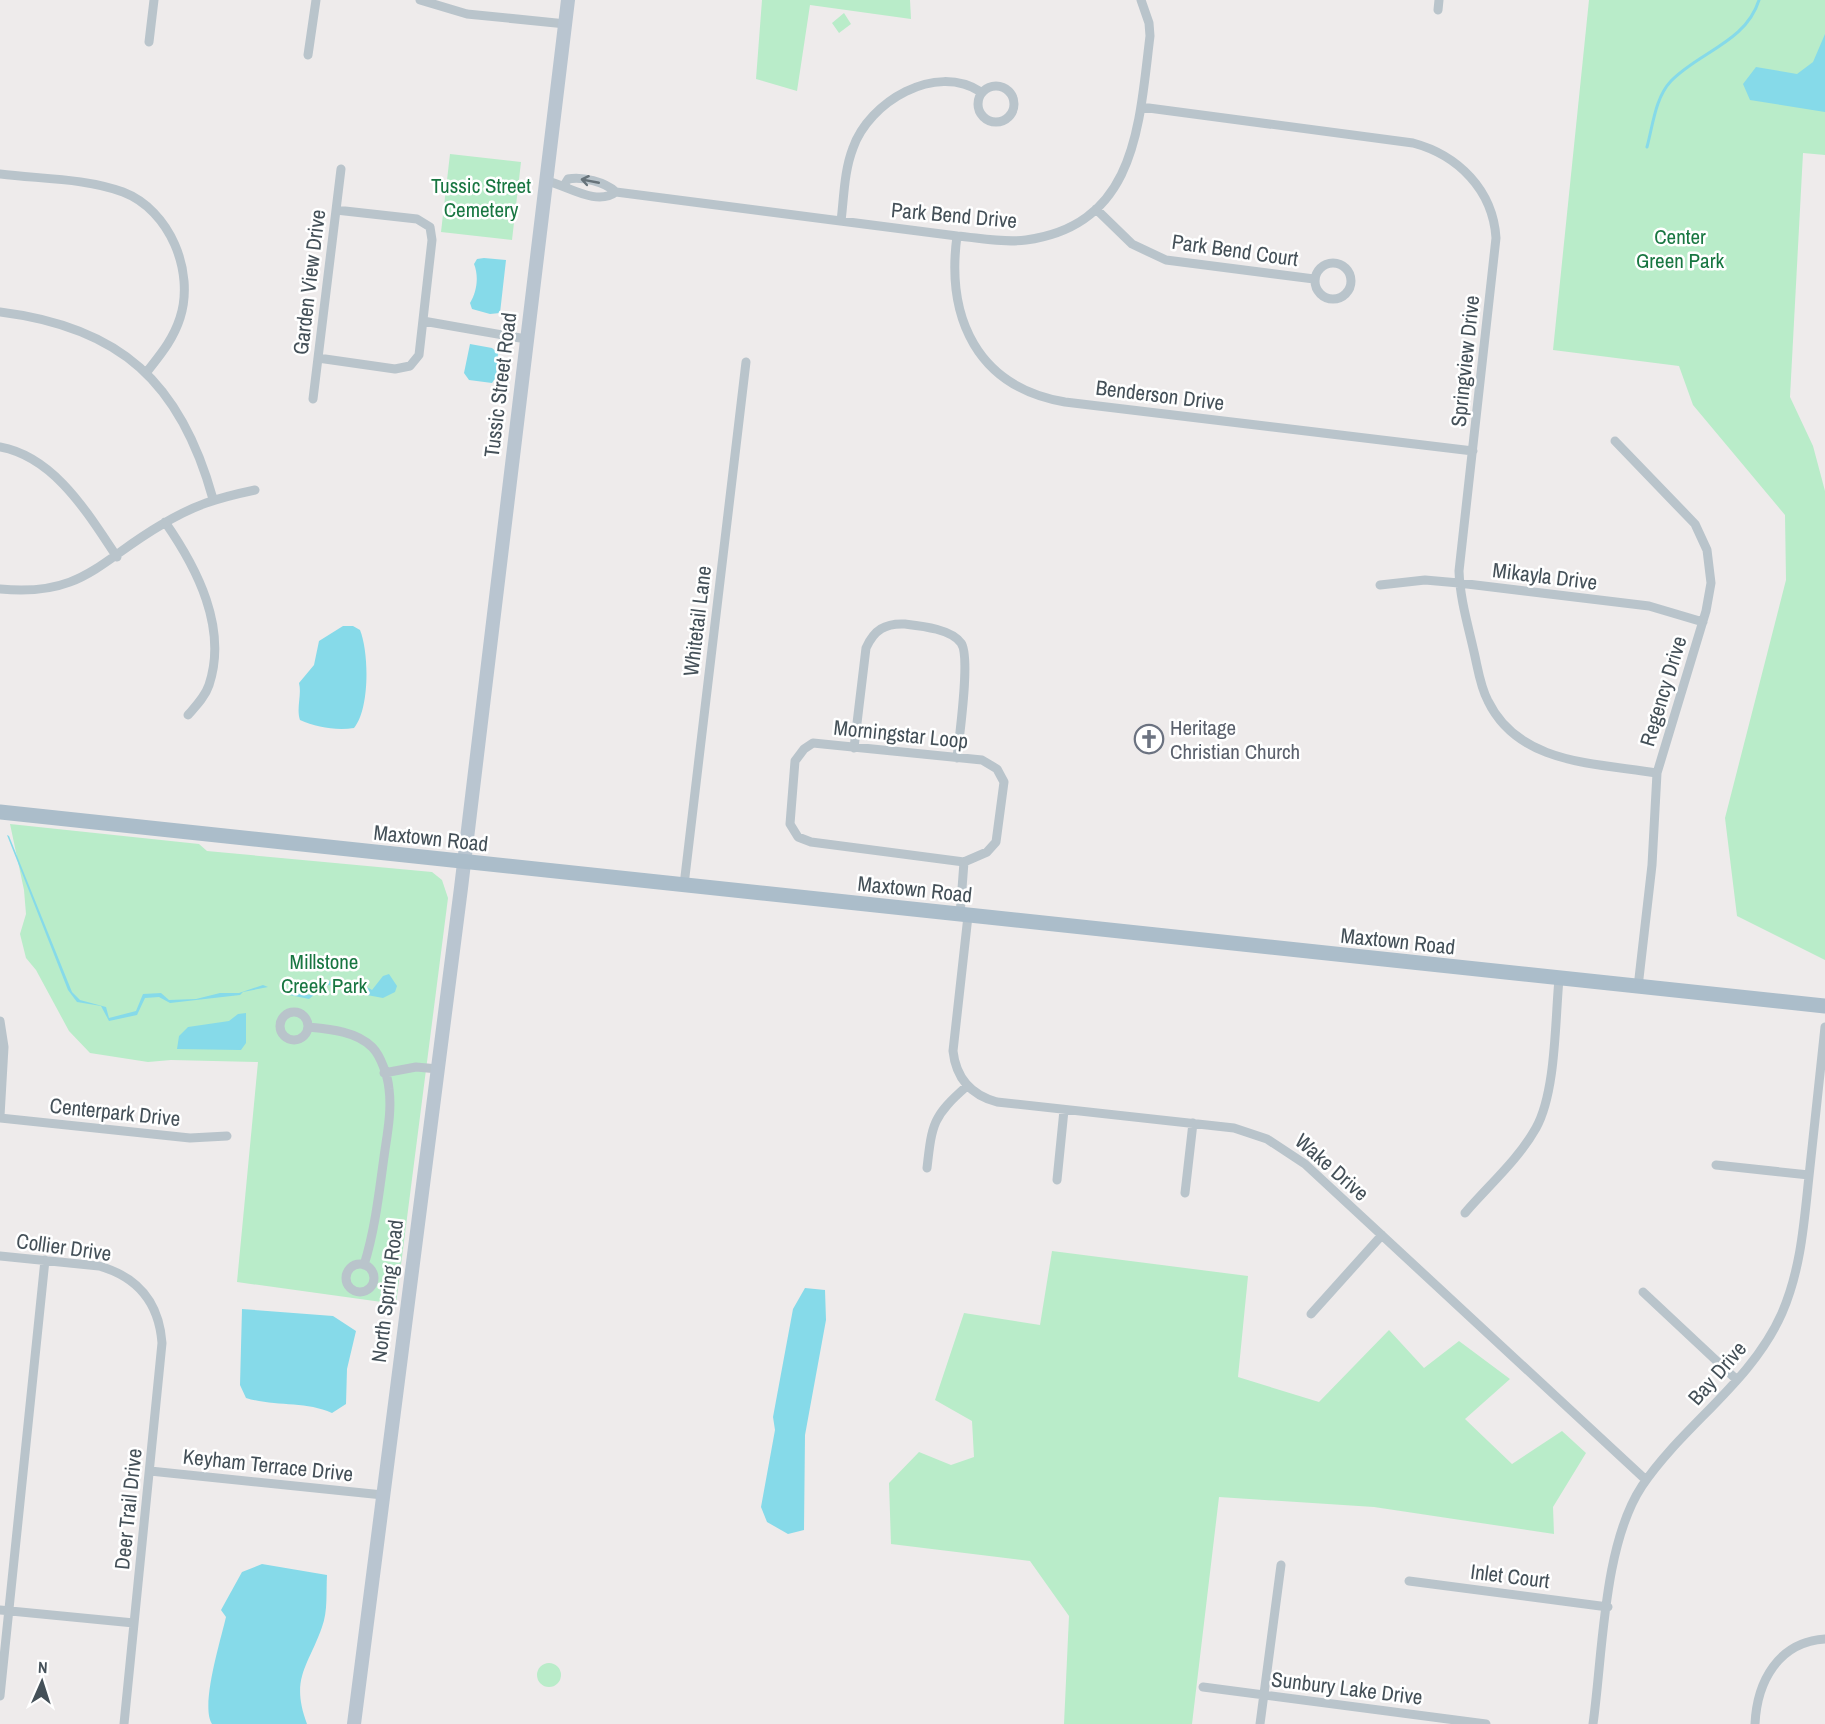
<svg xmlns="http://www.w3.org/2000/svg" width="1825" height="1724" font-family="'Archivo Narrow',sans-serif">
<rect width="100%" height="100%" fill="#eeebeb"/>
<path fill="#b9ecc9" d="M762,0H910L911,19L810,5L797,91L756,79Z
M1589,0H1825V155L1803,153L1790,397L1813,446L1825,491V960L1737,916L1725,818L1786,580L1785,515L1693,405L1679,366L1553,350Z
M844,13L851,24L839,33L832,23Z
M450,154L521,162L512,240L441,232Z
M10,824L199,844L207,851L432,872L442,880L448,898L396,1304L237,1282L258,1062L171,1060L148,1062L90,1053L69,1031L36,970L26,958L20,934L26,914L24,890Z
M1052,1251L1248,1276L1238,1377L1319,1402L1389,1330L1424,1368L1459,1341L1510,1379L1465,1419L1512,1464L1562,1431L1586,1453L1553,1507L1554,1534L1374,1507L1219,1497L1192,1724H1064L1069,1616L1030,1561L891,1544L889,1483L919,1452L951,1465L974,1457L972,1421L935,1400L964,1313L1040,1325Z
M537 1675a12 12 0 1 1 24 0a12 12 0 1 1-24 0Z"/>
<path fill="#86dae9" d="M1825,34V112L1750,100L1743,84L1756,67L1797,74L1813,62Z
M484,258L506,260L500,313L490,314L472,309L470,303C477,292 479,276 474,264L477,259Z
M470,344L492,348L498,353L496,377L492,383L469,380L464,373Z
M343,626H353L360,630C369,652 370,709 354,728C336,731 316,727 300,720C296,708 302,695 299,683L314,665L319,641Z
M7,835L9,836L72,992L80,1000L106,1007L109,1018L136,1011L143,994L161,993L169,1000L196,999L220,993H239L263,985L268,987L243,992L240,995L170,1003L159,997L145,998L137,1015L109,1021L101,1006L77,1002L68,990Z
M389,974L397,986L395,992L383,998L367,995L361,987L326,985L309,999L280,993L312,995C316,992 318,987 321,984C330,977 363,983 372,990L383,976Z
M246,1013V1043L241,1050L177,1049L179,1036L188,1027L229,1021L238,1014Z
M805,1288L825,1290L826,1320L805,1435L804,1530L788,1534L767,1522L761,1507L775,1430L773,1417L793,1309Z
M242,1309L333,1316L356,1331L347,1369L346,1404L332,1413C305,1401 275,1407 246,1398L240,1385Z
M262,1564L327,1575C326,1591 328,1612 322,1627C308,1667 290,1678 307,1724H212C200,1706 221,1639 226,1617L221,1610L242,1572Z"/>
<g fill="none" stroke-linecap="round" stroke-linejoin="round">
<path stroke="#86dae9" stroke-width="3" d="M1647,147C1653,125 1655,98 1671,81C1699,52 1746,42 1759,0"/>
<path stroke="#b9c4cb" stroke-width="9" d="M420,0L467,14L566,24
M1438,10L1439,0
M149,42L154,0
M308,55L316,0
M978 104a18 18 0 1 1 36 0a18 18 0 1 1-36 0Z
M1141,107L1413,143C1458,155 1493,190 1496,238L1459,571C1460,599 1468,625 1474,652C1478,669 1480,686 1488,701C1519,765 1596,763 1657,773
M0,174C40,179 85,178 123,192C170,210 195,272 180,318C173,340 160,355 146,373
M546,181C565,184 596,207 616,192
M565,184L568,179C582,176 605,182 616,192L957,236C980,238 1004,243 1026,240C1137,225 1139,124 1150,36L1149,23L1141,0
M1096,209L1132,244L1166,260L1314,279
M841,221C844,197 844,171 853,148C869,102 935,62 981,92
M957,236C946,318 977,387 1065,402L1473,451
M1315 281a18 18 0 1 1 36 0a18 18 0 1 1-36 0Z
M0,312C121,327 181,383 213,499
M423,321L526,339
M318,358L395,369L410,366L419,355L432,240L430,227L417,219L336,210
M313,399L341,169
M1615,441L1695,524L1707,550L1711,583L1706,611L1657,773L1652,865L1638,987
M0,447C55,457 88,514 117,557
M165,522C197,568 228,628 209,685C205,697 196,706 188,715
M1380,585L1425,580L1459,583L1649,606L1703,622
M0,589C82,597 99,561 161,525C194,505 217,498 255,490
M854,748L866,648C874,630 885,623 905,624C922,626 951,629 961,643C971,656 959,738 957,758
M684,885L746,362
M960,915L964,862L987,852L996,842L1004,782L997,769L982,760L813,743L804,749L795,761L790,824L798,837L811,842L964,862
M968,916L953,1051C956,1078 971,1095 997,1102L1234,1128L1267,1139L1305,1164L1646,1480
M280 1026a14 14 0 1 1 28 0a14 14 0 1 1-28 0Z
M0,1021L4,1047L0,1116
M308,1027C329,1029 356,1031 372,1047C381,1056 388,1077 389,1089C392,1111 387,1135 384,1157C379,1193 375,1230 364,1265
M384,1073L416,1067L438,1069
M0,1118L190,1138L227,1136
M1716,1165L1809,1175
M927,1168C932,1123 933,1116 967,1086
M1057,1180L1064,1110
M1185,1193L1193,1123
M1465,1213C1489,1185 1518,1160 1536,1128C1556,1092 1555,1021 1559,979
M0,1256L99,1266C138,1277 159,1303 162,1343L124,1724
M346 1278a14 14 0 1 1 28 0a14 14 0 1 1-28 0Z
M1643,1292L1737,1380
M1311,1314L1382,1235
M150,1471L383,1495
M1409,1581L1608,1607
M0,1610L134,1623
M1203,1687L1486,1724
M0,1696L45,1260
M1260,1724L1281,1565
M1593,1724C1603,1653 1603,1545 1642,1486C1684,1424 1751,1383 1782,1313C1801,1269 1804,1223 1809,1176C1814,1126 1820,1077 1825,1027
M1755,1724C1757,1682 1778,1642 1825,1639"/>
<path stroke="#b9c5d0" stroke-width="14" d="M354,1724L461,888L568,0"/>
<path stroke="#abbdca" stroke-width="15" d="M0,812L1825,1006"/>
</g>
<defs><path id="oneway-shaft" d="M-6 0H5M1.5-3L5.5 0L1.5 3" fill="none" stroke-width="1.6" stroke-linecap="round" stroke-linejoin="round" transform="scale(1.5)"/></defs>
<use stroke="#67737a" href="#oneway-shaft" transform="translate(590 181) rotate(-169)"/>
<defs>
<g id="church-ring" transform="scale(1.5)"><circle r="9.5" fill="#fff" stroke="#6b7280" stroke-width="1.5"/><path d="M-1.2-6h2.4v3.5h3.3v2.4h-3.3V6h-2.4V-.1h-3.3v-2.4h3.3Z" fill="#6b7280"/></g>
</defs>
<g fill-rule="evenodd">
<use href="#church-ring" x="1149" y="739"/>
</g>
<g text-anchor="middle" dominant-baseline="central" stroke-width="5" stroke-linejoin="round" paint-order="stroke">
<g font-size="21" fill="#187641" stroke="#fff">
<text x="481" y="185">Tussic Street<tspan x="481" dy="24">Cemetery</tspan></text>
<text x="1680" y="236">Center<tspan x="1680" dy="24">Green Park</tspan></text>
<text x="324" y="961">Millstone<tspan x="324" dy="24">Creek Park</tspan></text>
</g>
<g font-size="21" fill="#445058" stroke="#fff">
<text transform="translate(954 215) rotate(5)">Park Bend Drive</text>
<text transform="translate(1235 250) rotate(8)">Park Bend Court</text>
<text transform="translate(309 282) rotate(-83)">Garden View Drive</text>
<text transform="translate(1465 361) rotate(-84)">Springview Drive</text>
<text transform="translate(500 385) rotate(-83)">Tussic Street Road</text>
<text transform="translate(1160 395) rotate(7)">Benderson Drive</text>
<text transform="translate(1545 576) rotate(7)">Mikayla Drive</text>
<text transform="translate(697 621) rotate(-83)">Whitetail Lane</text>
<text transform="translate(1663 691) rotate(-73)">Regency Drive</text>
<text transform="translate(901 734) rotate(6)">Morningstar Loop</text>
<text transform="translate(431 838) rotate(6)">Maxtown Road</text>
<text transform="translate(915 889) rotate(6)">Maxtown Road</text>
<text transform="translate(1398 941) rotate(6)">Maxtown Road</text>
<text transform="translate(115 1112) rotate(6)">Centerpark Drive</text>
<text transform="translate(1332 1167) rotate(41)">Wake Drive</text>
<text transform="translate(64 1247) rotate(8)">Collier Drive</text>
<text transform="translate(387 1291) rotate(-83)">North Spring Road</text>
<text transform="translate(1717 1373) rotate(-49)">Bay Drive</text>
<text transform="translate(268 1465) rotate(6)">Keyham Terrace Drive</text>
<text transform="translate(128 1509) rotate(-84)">Deer Trail Drive</text>
<text transform="translate(1510 1576) rotate(7)">Inlet Court</text>
<text transform="translate(1347 1688) rotate(7)">Sunbury Lake Drive</text>
</g>
<g font-size="21" fill="#5b616d" stroke="#fff" text-anchor="start">
<text x="1170" y="727">Heritage<tspan x="1170" dy="24">Christian Church</tspan></text>
</g>
</g>
<g transform="translate(42 1682) rotate(3)" stroke="#ffffff" stroke-width="4.5" paint-order="stroke">
<path d="M0-4.5L10 22L0 15L-10 22Z" fill="#445058"/>
<text y="-9" font-size="16" font-weight="bold" text-anchor="middle" fill="#445058">N</text>
</g>
</svg>
